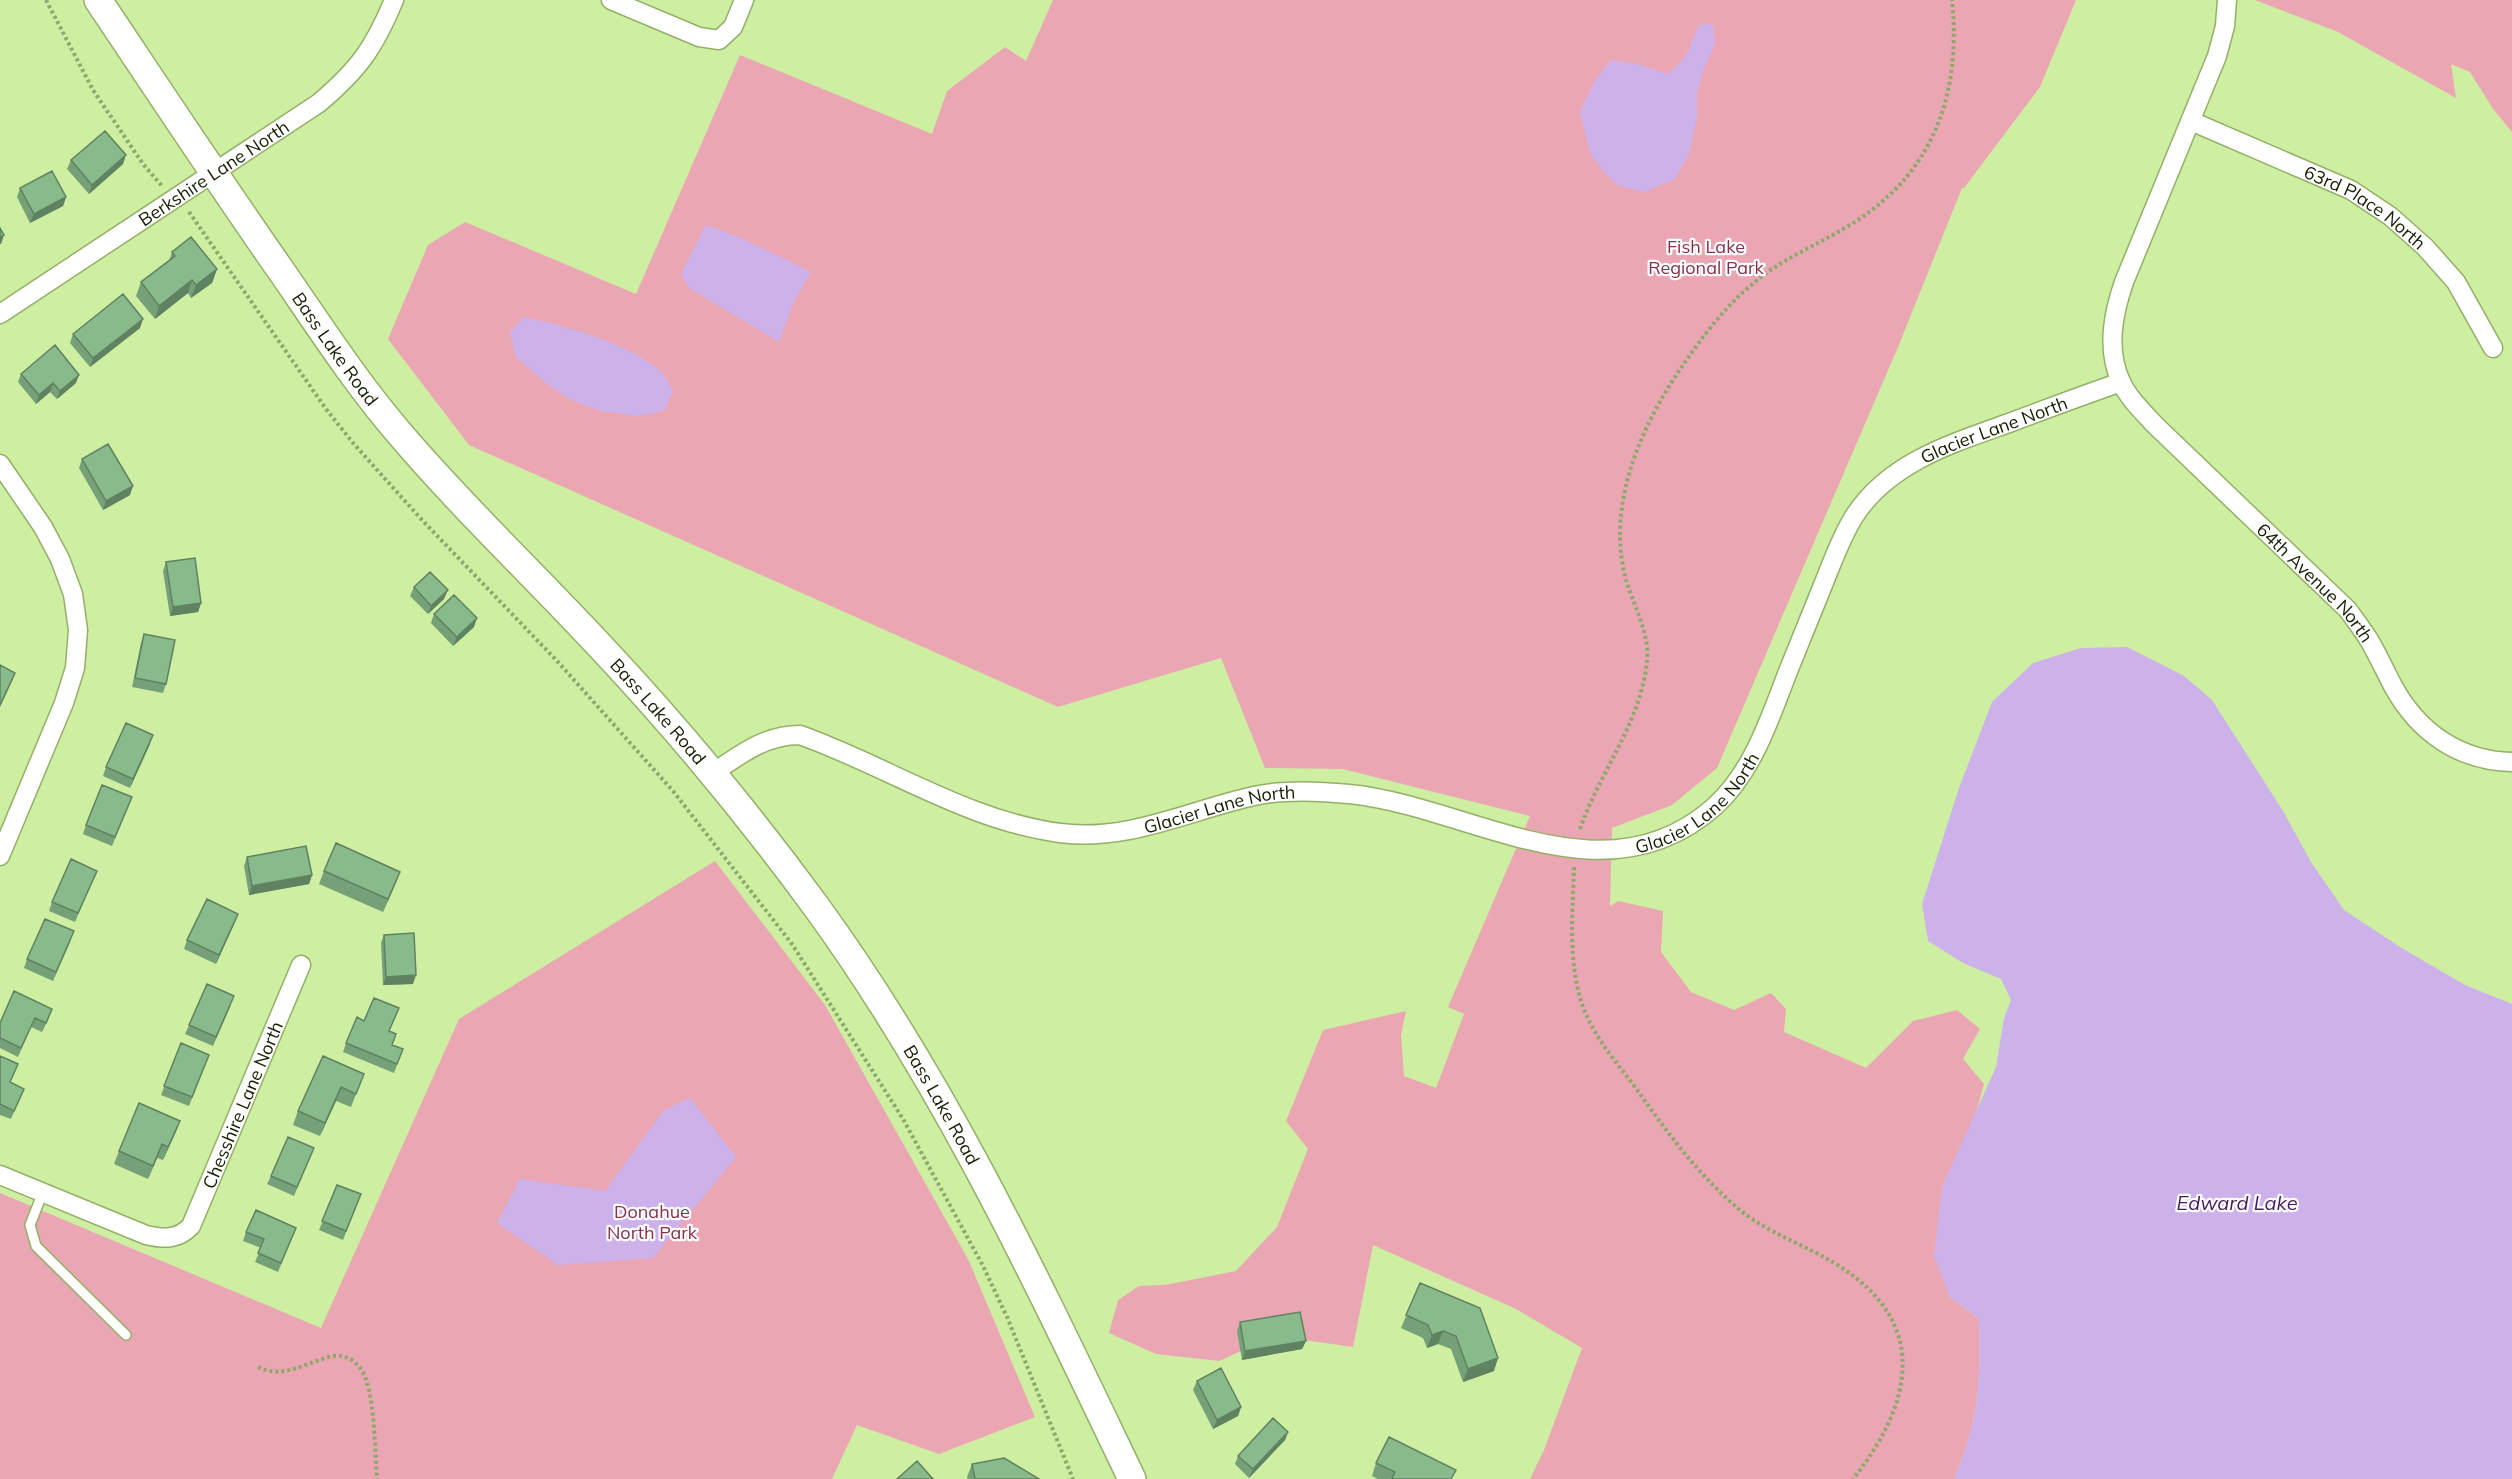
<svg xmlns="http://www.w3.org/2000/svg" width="2512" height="1479" font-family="Mulish,sans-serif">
<rect width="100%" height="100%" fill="#ceeea2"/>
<path fill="#eaa7b3" d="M1053,0H2076L2040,87L1964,188H1962L1898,347L1717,768L1672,805L1612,828L1610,906L1618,901L1663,911L1661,952L1691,992L1734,1010L1771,993L1786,1009L1784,1032L1866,1068L1913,1021L1957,1010L1980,1029L1963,1059L1984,1084L1975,1116L1942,1187L1950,1297L1979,1319C1981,1380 1979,1423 1954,1479H1530L1544,1450L1582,1348L1516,1309L1373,1245L1353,1347L1275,1336L1219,1361L1156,1354L1109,1333L1118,1300L1139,1286L1165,1285L1236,1271L1277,1227L1308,1149L1286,1121L1323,1030L1406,1011L1401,1035L1404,1076L1436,1088L1464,1014L1448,1007L1530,816L1343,769L1265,768L1221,658L1058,707L469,445L388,339L428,245L465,222L636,294L740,55L932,134L947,91L1005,47L1026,61Z
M2255,0H2512V132L2493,109L2470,72L2451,64L2456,98L2338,32Z
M715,861L825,1005L968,1259L1035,1417L939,1454L857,1425L832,1479H0V1193L321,1328L459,1019Z"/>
<path fill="#cdb1eb" d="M1713,24L1715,44L1704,68L1697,92V116L1689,154L1675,179L1645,192L1618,186L1602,170L1590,153L1580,111L1596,79L1611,60L1637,64L1668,74L1685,58L1699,25Z
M706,225L741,238L811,272L794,301L779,342L689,288L681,274Z
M523,317C560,324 634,345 661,372C666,377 669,385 673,391L664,411L638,416L600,411L570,399L547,384L516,357L510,333Z
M2127,647L2184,676L2212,700L2283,811L2311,862L2344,910L2400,947L2465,985L2512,1004V1479H1954C1979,1423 1981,1380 1979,1319L1950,1297L1934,1256L1942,1187L1996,1067L2004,1018L2011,1000L2001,979L1963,963L1928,941L1922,904L1959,788L1992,702L2033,663L2081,648Z
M690,1098L736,1157L653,1258L558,1265L497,1223L520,1179L605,1191L664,1110Z"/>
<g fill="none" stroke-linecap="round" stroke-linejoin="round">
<g stroke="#93b067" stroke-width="12">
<path id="lane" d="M43,1192L30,1225L36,1246L126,1335"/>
</g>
<g stroke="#93b067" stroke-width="21">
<g id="street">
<path d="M611,0L699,37L719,40L733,27L744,0"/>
<path id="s1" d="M2227,0L2225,26L2217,56L2124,282C2113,314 2106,349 2121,382C2129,399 2144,413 2156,426L2348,610C2355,620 2363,630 2369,640C2378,655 2385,671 2393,686C2418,732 2459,761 2512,762"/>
<path id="s2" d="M2191,121L2351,190L2390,216L2425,247L2456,282L2493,348"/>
<path id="s3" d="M0,314L319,103C359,69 374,48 394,0"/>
<path d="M0,464L43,527L60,559L73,594L78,630L75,668L64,703L0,856"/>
<path id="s4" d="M713,773C741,754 765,735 800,735C887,766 968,821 1060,833C1128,842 1190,810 1254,796C1284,789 1319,791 1349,794C1470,806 1603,905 1714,807C1754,771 1770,717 1789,669C1801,639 1813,610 1825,580C1834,558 1842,535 1855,515C1890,462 1953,443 2009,423C2046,409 2084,395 2121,382"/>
<path id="s5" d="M0,1175L146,1235C163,1239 178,1240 191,1226L301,965"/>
</g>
</g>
<g stroke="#93b067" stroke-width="30">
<g id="secondary">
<path id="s6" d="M98,0C159,91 219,182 282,272C320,327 356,383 400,434C463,508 534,575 600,646C677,728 749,815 815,905C945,1083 1037,1281 1132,1479"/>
</g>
</g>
<path stroke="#8ea76b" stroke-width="4" stroke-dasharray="3 3" stroke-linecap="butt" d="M46,0L93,90L143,164L162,186
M189,212L326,409L353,443L422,520L558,662L673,791L792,944L903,1119L983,1266L1007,1317L1073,1479
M1580,829C1600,771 1641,723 1647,661C1650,632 1632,603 1625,576C1607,504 1641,426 1681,368C1702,337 1726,305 1755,282C1782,259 1813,247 1843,229C1931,179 1962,98 1952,0
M1574,867C1573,906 1569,947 1577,985C1584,1024 1609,1053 1632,1083C1663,1126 1693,1169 1734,1205C1765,1233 1805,1244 1839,1266C1931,1324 1912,1405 1853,1479
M258,1367C277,1376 292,1370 311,1363C320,1360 333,1354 342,1356C350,1358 357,1363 361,1369C375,1389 375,1453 377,1479"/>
<use href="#lane" stroke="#fff" stroke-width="9"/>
<use href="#street" stroke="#fff" stroke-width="18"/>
<use href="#secondary" stroke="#fff" stroke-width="27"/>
</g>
<path fill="#75a078" d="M71,160L123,164L89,194L67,169Z
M20,188L66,197L63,206L30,223L17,197Z
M172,252L217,269L212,283L191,298L188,293L155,319L136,296L141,282L169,261Z
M140,328L90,367L70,343L73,334Z
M21,374L76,383L57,399L50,392L36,404L18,382Z
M82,459L130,495L103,510L79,468Z
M166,562L201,603L198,612L170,616L163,571Z
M414,587L444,599L428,614L410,596Z
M434,614L474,627L453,646L431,623Z
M144,634L166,684L163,693L132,687L141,643Z
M150,744L130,788L103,776L106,767Z
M132,797L112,846L83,834L86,825Z
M247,857L312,875L309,884L249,895L244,866Z
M324,871L400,872L383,912L319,884Z
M93,880L75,922L49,911L52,902Z
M235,922L216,964L184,949L187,940Z
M384,935L413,984L383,985L381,943Z
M71,940L53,981L24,968L27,959Z
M14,991L49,1018L42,1032L31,1027L18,1057L0,1048V1023Z
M231,1005L213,1046L185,1034L189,1025Z
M390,1031L392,1045L403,1049L394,1073L343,1052L346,1043Z
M181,1043L209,1055L189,1106L161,1095Z
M0,1056L18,1064L10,1082L24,1089L11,1119L0,1115Z
M364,1074L351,1107L336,1101L320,1136L293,1125L298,1111Z
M180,1121L163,1160L157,1158L148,1179L114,1164L119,1151Z
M314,1148L294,1196L267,1184L271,1176Z
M337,1185L361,1194L343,1240L319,1230Z
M296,1228L278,1272L255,1262L261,1248L243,1241L246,1232Z
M1420,1283L1494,1371L1463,1382L1451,1349L1438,1344L1427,1348L1423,1338L1401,1328Z
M1240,1322L1306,1341L1302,1349L1242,1360L1237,1331Z
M1197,1381L1241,1407L1238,1416L1213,1429L1193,1390Z
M1288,1432L1285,1440L1249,1478L1235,1464L1238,1456Z
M1376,1463L1452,1479H1378L1372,1476Z
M972,1464L1039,1479H968L967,1477Z"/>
<path fill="#5f8261" d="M126,155L123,164L89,194L92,185Z
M66,197L63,206L30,223L34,214Z
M4,235L1,244H0V237Z
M217,269L212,283L191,298L196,285Z
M192,280L188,293L155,319L159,306Z
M143,319L140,328L90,367L93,358Z
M79,375L76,383L57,399L60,391Z
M53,383L50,392L36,404L39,395Z
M133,486L130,495L103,510L106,501Z
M448,590L444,599L428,614L431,606Z
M201,603L198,612L170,616L173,607Z
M477,618L474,627L453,646L457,637Z
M15,673L12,681L0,707V705Z
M153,735L150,744L130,788L133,779Z
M400,872L395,885L383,912L388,899Z
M312,875L309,884L249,895L252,886Z
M238,914L235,922L216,964L219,955Z
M416,975L413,984L383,985L386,977Z
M341,1087L336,1101L320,1136L325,1123Z
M180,1121L175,1134L163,1160L168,1147Z
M162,1144L157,1158L148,1179L153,1166Z
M1443,1331L1438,1344L1427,1348L1432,1335Z
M1306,1341L1302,1349L1242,1360L1245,1351Z
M1498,1358L1494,1371L1463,1382L1468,1369Z
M1241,1407L1238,1416L1213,1429L1217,1420Z
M1288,1432L1285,1440L1249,1478L1253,1469Z"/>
<path fill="#88ba8b" stroke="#5f8261" stroke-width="1.5" d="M105,131L126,155L92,185L71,160Z
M52,171L66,197L34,214L20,188Z
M0,228L4,235L0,237Z
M191,237L217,269L196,285L192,280L159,306L141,282L175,256L172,252Z
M123,294L143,319L93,358L73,334Z
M55,345L79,375L60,391L53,383L39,395L21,374Z
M108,444L133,486L106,501L82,459Z
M195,558L201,603L173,607L166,562Z
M430,572L448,590L431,606L414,587Z
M454,595L477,618L457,637L434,614Z
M144,634L175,640L166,684L135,678Z
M0,665L15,673L0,705Z
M126,723L153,735L133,779L106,767Z
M102,785L132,797L115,837L86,825Z
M336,843L400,872L388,899L324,871Z
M306,846L312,875L252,886L247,857Z
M71,859L97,871L78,913L52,902Z
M207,899L238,914L219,955L187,940Z
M45,919L74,931L56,972L27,959Z
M414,933L416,975L386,977L384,935Z
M207,984L234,996L216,1037L189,1025Z
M14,991L52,1009L46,1023L35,1018L21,1048L0,1038V1023Z
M374,998L399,1008L389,1031L396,1034L392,1045L403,1049L397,1064L346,1043L357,1017L364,1021Z
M181,1043L209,1055L192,1097L164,1086Z
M0,1056L18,1064L10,1082L24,1089L14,1111L0,1104Z
M323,1056L364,1074L356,1094L341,1087L325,1123L298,1111Z
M139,1103L180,1121L168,1147L162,1144L153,1166L119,1151Z
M288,1137L314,1148L297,1187L271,1176Z
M337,1185L361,1194L346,1231L322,1221Z
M256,1210L296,1228L281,1263L258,1253L264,1239L246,1232Z
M1420,1283L1480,1308L1498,1358L1468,1369L1456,1336L1443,1331L1432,1335L1428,1325L1406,1315Z
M1300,1312L1306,1341L1245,1351L1240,1322Z
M1221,1368L1241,1407L1217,1420L1197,1381Z
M1273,1418L1288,1432L1253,1469L1238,1456Z
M1389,1437L1456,1470L1451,1479H1394L1392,1478L1395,1472L1376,1463Z
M1004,1458L1039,1479H975L972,1464Z
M917,1461L933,1479H897Z"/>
<g text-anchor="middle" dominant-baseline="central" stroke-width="4.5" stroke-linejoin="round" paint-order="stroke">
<g font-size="18" fill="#131e01" stroke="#fff">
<text stroke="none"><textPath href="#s3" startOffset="256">Berkshire Lane North</textPath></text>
<text stroke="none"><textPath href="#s2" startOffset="195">63rd Place North</textPath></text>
<text stroke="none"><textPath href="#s6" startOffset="422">Bass Lake Road</textPath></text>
<text stroke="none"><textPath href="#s4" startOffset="1545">Glacier Lane North</textPath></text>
<text stroke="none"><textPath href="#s1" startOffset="684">64th Avenue North</textPath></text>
<text stroke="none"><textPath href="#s6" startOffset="908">Bass Lake Road</textPath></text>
<text stroke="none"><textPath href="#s4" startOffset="1041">Glacier Lane North</textPath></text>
<text stroke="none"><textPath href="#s4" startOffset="538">Glacier Lane North</textPath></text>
<text stroke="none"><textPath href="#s6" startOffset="1394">Bass Lake Road</textPath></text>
<text stroke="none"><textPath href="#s5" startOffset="338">Chesshire Lane North</textPath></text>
</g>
<g font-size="18" fill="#843148" stroke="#fff">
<text x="1706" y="246">Fish Lake<tspan x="1706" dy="21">Regional Park</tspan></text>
<text x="652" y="1211">Donahue<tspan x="652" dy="21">North Park</tspan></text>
</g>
<g font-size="20" font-style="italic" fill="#421c60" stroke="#fff">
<text x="2237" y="1202">Edward Lake</text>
</g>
</g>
</svg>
